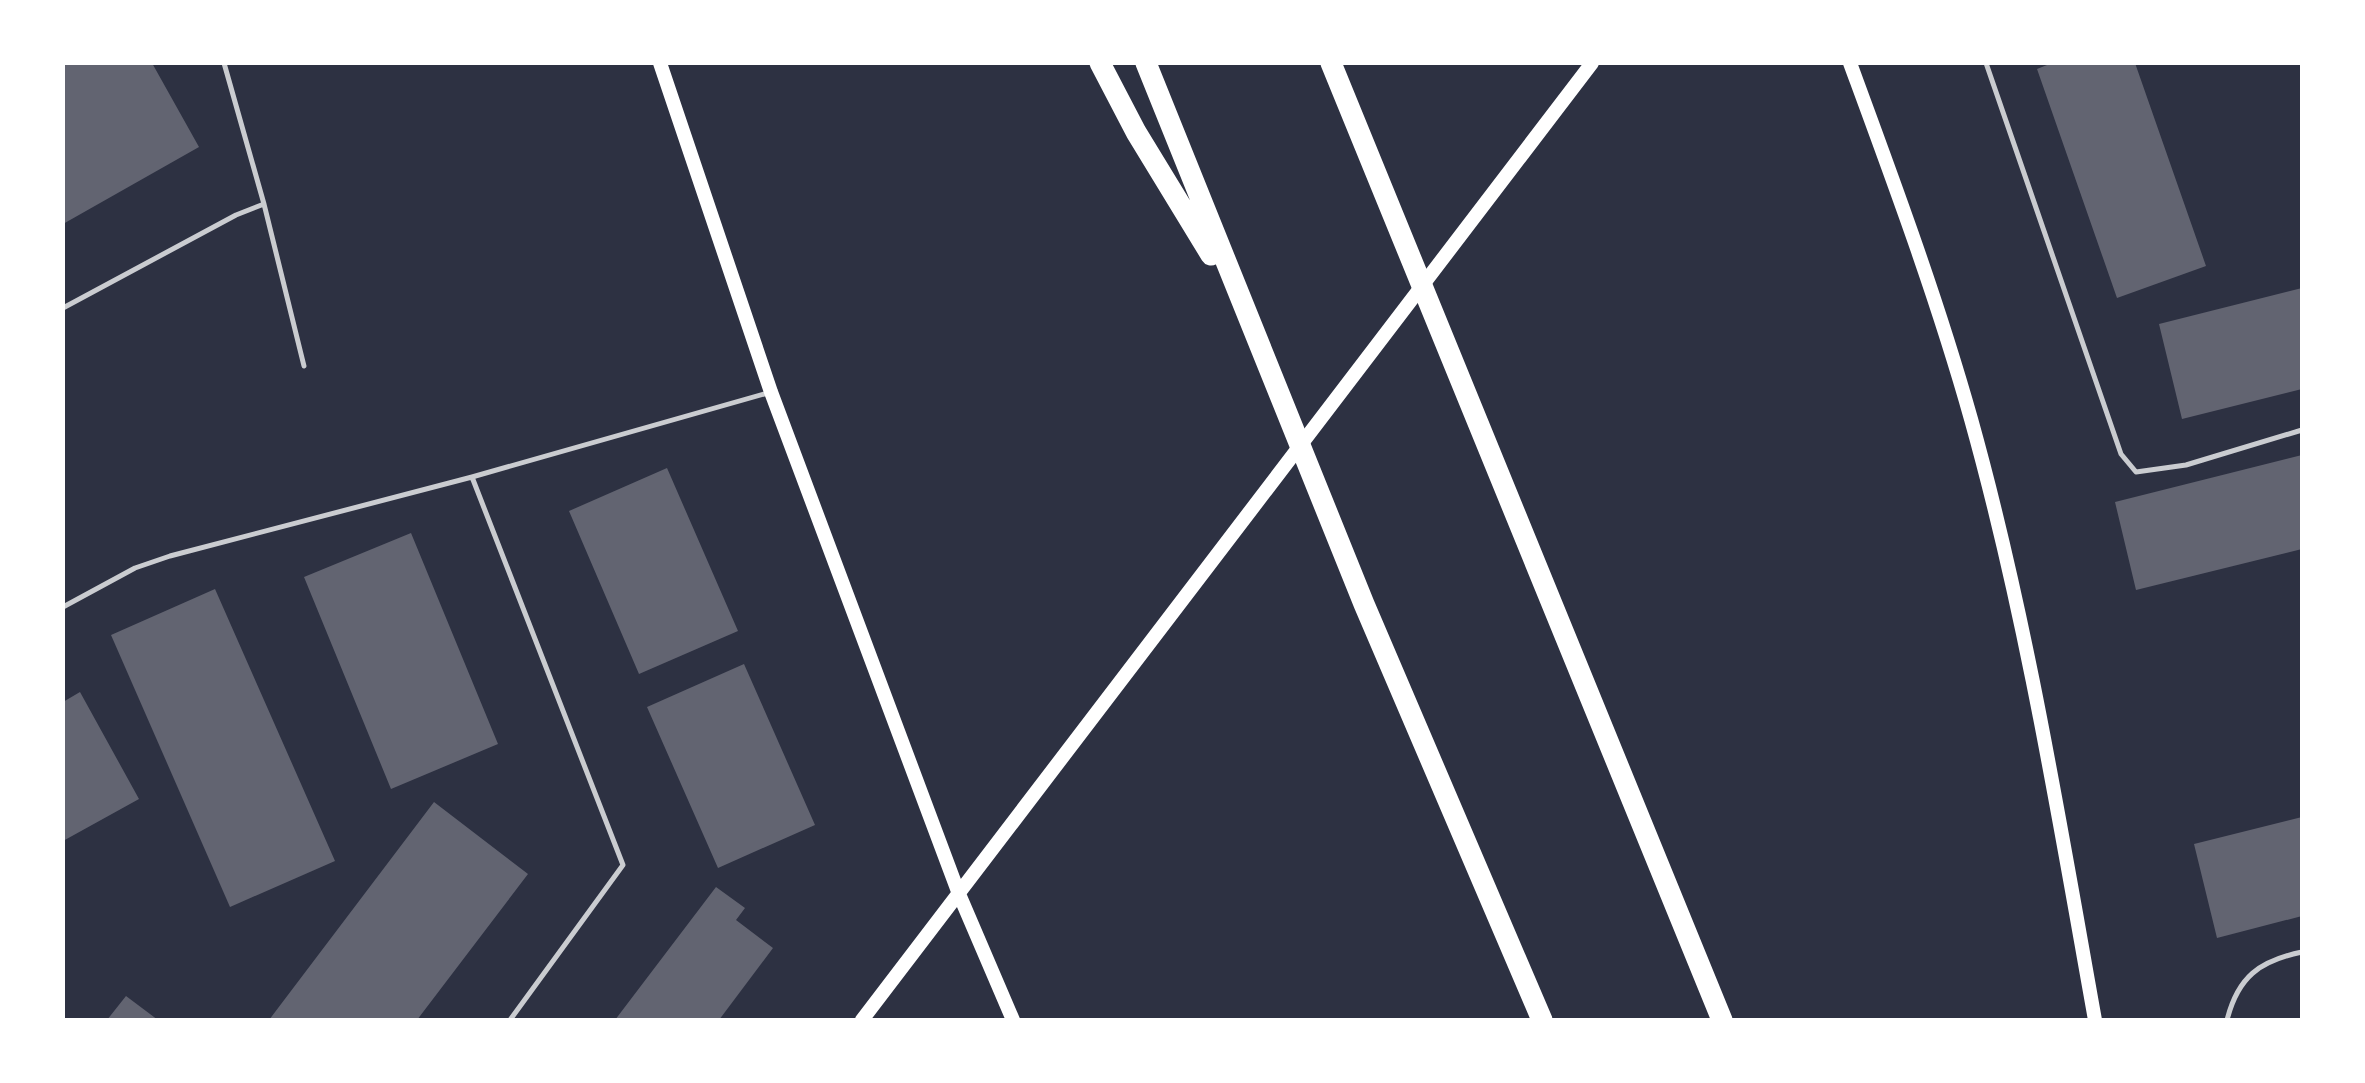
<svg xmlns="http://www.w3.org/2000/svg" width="2365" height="1083" font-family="'Fira Sans Condensed',sans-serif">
<rect width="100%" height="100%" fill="#2d3142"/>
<path fill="#626471" d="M63,63H152L199,147L63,224Z
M2052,63H2135L2206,266L2117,298L2037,69Z
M2302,288V389L2182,419L2159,324Z
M2302,455V549L2136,590L2115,502Z
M667,468L738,631L639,674L569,511Z
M411,533L498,744L391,789L304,577Z
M215,589L335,861L230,907L111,635Z
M744,664L815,825L718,868L647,707Z
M80,692L139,799L63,841V702Z
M434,802L528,874L417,1020H269Z
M2302,817V916L2217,938L2194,844Z
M716,887L745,908L736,920L773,948L719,1020H615Z
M126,996L158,1020H107Z"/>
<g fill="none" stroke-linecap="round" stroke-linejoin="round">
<path stroke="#caccd0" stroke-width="5" d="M1986,63L2121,454L2136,472L2186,465L2302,430
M264,204L304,366
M63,308L236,215L264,204L224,63
M472,477L623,865L510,1020
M63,607L135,568L170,556L472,477L771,392
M2227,1020C2238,977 2259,961 2302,952"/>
<path stroke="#fff" stroke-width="14" d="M660,63L771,392L959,894L1013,1020
M1850,63C1893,180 1937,298 1971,419C2026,616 2059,819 2095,1020
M862,1020L1592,63"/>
<path stroke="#fff" stroke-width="21" d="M1100,63L1136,132L1211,255
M1146,63L1364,604L1542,1020
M1331,63L1722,1020"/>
</g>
<rect width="2365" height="1083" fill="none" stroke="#ffffff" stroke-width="130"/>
</svg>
